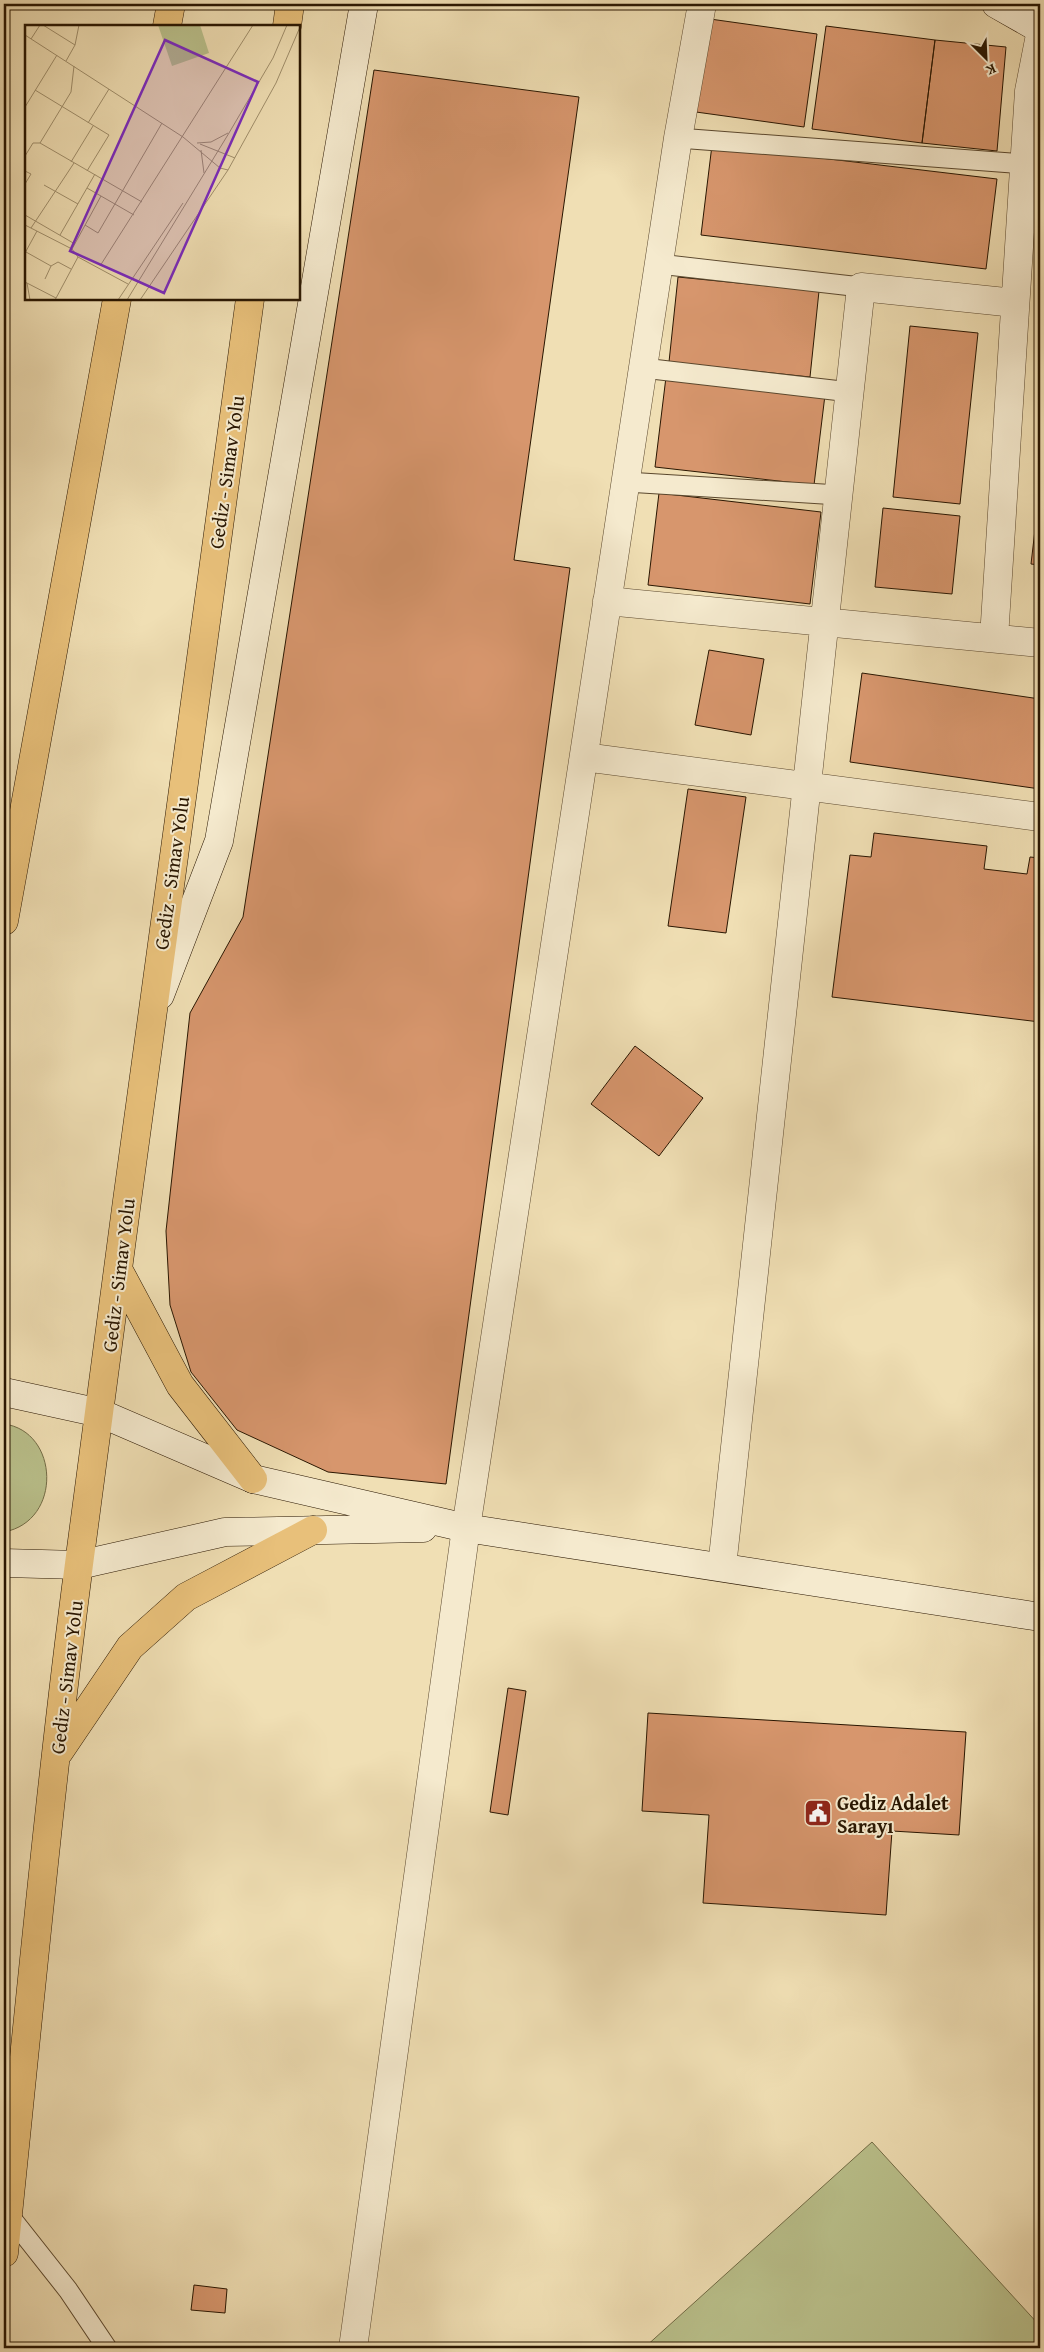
<svg xmlns="http://www.w3.org/2000/svg" width="1044" height="2352" font-family="'Gentium Book Plus',serif">
<rect width="100%" height="100%" fill="#f0dfb4"/>
<filter id="stains"><feTurbulence type="fractalNoise" baseFrequency=".004" numOctaves="4"/><feColorMatrix values="0 0 0 0 .2 0 0 0 0 .09 0 0 0 0 .02 0 0 0 .5 -.17"/></filter>
<radialGradient id="worn" r=".72"><stop offset=".6" stop-color="#630" stop-opacity="0"/><stop offset="1" stop-color="#630" stop-opacity=".3"/></radialGradient>
<path fill="#bac18c" stroke="#726c46" d="M4,1424C59,1431 63,1521 4,1532Z
M872,2142L1040,2326V2348H644Z"/>
<path fill="#d7966d" stroke="#291601" d="M710,19L817,34L804,127L696,112Z
M826,26L935,40L922,143L812,129Z
M935,40L1006,47L997,151L922,143Z
M374,70L579,97L514,560L570,568L446,1484L328,1472L237,1430L191,1372L170,1305L166,1231L190,1013L243,917Z
M712,145L997,179L986,269L701,235Z
M678,277L819,291L810,377L669,362Z
M910,326L978,333L960,504L893,497Z
M666,377L825,395L814,485L655,467Z
M1040,487V565L1031,564Z
M659,493L821,512L810,604L648,585Z
M883,508L960,516L952,594L875,587Z
M709,650L764,659L751,735L695,725Z
M862,673L1040,699V789L850,762Z
M688,789L746,797L726,933L668,926Z
M874,833L987,846L984,869L1027,874L1030,857L1040,858V1022L832,997L850,855L871,857Z
M635,1046L703,1098L659,1156L591,1104Z
M508,1688L526,1691L508,1815L490,1812Z
M648,1713L966,1732L959,1835L892,1831L886,1915L703,1903L709,1815L642,1811Z
M194,2285L227,2289L225,2313L191,2310Z"/>
<g fill="none" stroke-linecap="round" stroke-linejoin="round">
<g stroke="#5b482e" stroke-width="21">
<path id="lane" d="M678,138L1024,164
M659,264L861,287
M643,368L850,392
M626,482L839,495
M8,2214L68,2290L107,2348"/>
</g>
<g stroke="#5b482e" stroke-width="29">
<path id="street" d="M607,601L1040,643
M994,638L1029,91L1040,35
M584,757L1040,817
M722,1567L861,287L1015,303
M353,2348L466,1528L678,138L702,4"/>
</g>
<g stroke="#291601" stroke-width="29">
<path id="secondary" d="M996,4L1040,29
M160,995L219,841L364,4
M4,1392L100,1413L253,1479L466,1528L1040,1617
M4,1563L79,1565L225,1532L423,1528"/>
</g>
<g stroke="#291601" stroke-width="29">
<path id="highway" d="M167,26L171,4
M287,26L290,4
M4,921L117,299
M118,1269L180,1385L253,1479
M59,1752L130,1647L186,1597L313,1530
M4,2253C28,2024 49,1793 79,1564C134,1142 192,720 250,299"/>
</g>
<use href="#lane" stroke="#f5eace" stroke-width="19"/>
<use href="#street" stroke="#f5eace" stroke-width="28"/>
<use href="#secondary" stroke="#f5eace" stroke-width="28"/>
<use href="#highway" stroke="#e8c07a" stroke-width="28"/>
</g>
<defs>
<g id="civic-square" transform="scale(1.4375)"><rect x="-9" y="-9" width="18" height="18" rx="4" fill="#8f2418" stroke="#f5eace"/><path d="M-.6-6.5H3V-4.5H.6V-3L4-1V1h2V6H-6V1h2V-1L-.6-3ZM-1.2 2.5V6h2.4V2.5Z" fill="#fff"/></g>
</defs>
<g fill-rule="evenodd">
<use href="#civic-square" x="818" y="1813"/>
</g>
<g text-anchor="middle" dominant-baseline="central" stroke-width="4" stroke-linejoin="round" paint-order="stroke">
<g font-size="20" fill="#291601" stroke="#f5eace">
<text transform="translate(226 472) rotate(-82)">Gediz - Simav Yolu</text>
<text transform="translate(171 873) rotate(-82)">Gediz - Simav Yolu</text>
<text transform="translate(118 1275) rotate(-83)">Gediz - Simav Yolu</text>
<text transform="translate(66 1677) rotate(-83)">Gediz - Simav Yolu</text>
</g>
<g font-size="20" font-weight="bold" fill="#291601" stroke="#f5eace" text-anchor="start">
<text x="837" y="1802">Gediz Adalet<tspan x="837" dy="23">Sarayı</tspan></text>
</g>
</g>
<g transform="translate(25 25)">
<rect width="275" height="275" fill="#f0dfb4"/>
<path d="M133,0H175L184,28L147,41Z" fill="#bac18c"/>
<path fill="none" stroke="#a08f6c" stroke-width="1" d="M18,0L50,20M0,10L158,112L195,143L203,145M6,14L15,0M41,36L50,20L54,0M10,65L84,110L62,146M0,82L32,30M63,98L84,64M15,118L46,67L49,41M172,118L186,117L203,108M175,119L210,133M176,125L179,148M0,131L8,118H15L117,177M46,137L68,101M0,146L6,149L0,159M19,160L53,179M62,163L109,190M0,190L50,219M0,200L47,224L53,232L103,259M60,200L73,208L137,98M6,203L49,138M35,210L70,149M47,224L76,171M1,227L26,241M0,228L12,206M75,241L228,0M20,254L26,241L33,237L46,244M0,257L31,273M2,258L5,275M30,275L53,232M93,275L158,178M102,275L204,108L248,33L262,0M115,275L203,145L251,58L275,2"/>
<path fill="#7b2cbf" fill-opacity="0.15" stroke="#7b2cbf" stroke-width="2.5" d="M140,15L233,57L139,268L45,226Z"/>
<rect width="275" height="275" fill="none" stroke="#291601" stroke-width="2.5"/>
</g>
<rect width="1044" height="2352" fill="none" stroke="#f0dfb4" stroke-width="20"/>
<rect x="5" y="5" width="1034" height="2342" fill="none" stroke="#291601" stroke-width="2.5"/>
<rect x="10" y="10" width="1024" height="2332" fill="none" stroke="#291601"/>
<g transform="translate(986 58) rotate(156)" stroke="#f5eace" stroke-width="4" paint-order="stroke">
<path d="M0-4L9 19L0 12L-9 19Z" fill="#291601"/>
<text y="-8" font-size="14" font-weight="bold" text-anchor="middle" fill="#291601">K</text>
</g>
<rect width="100%" height="100%" filter="url(#stains)"/>
<rect width="100%" height="100%" fill="url(#worn)"/>
</svg>
